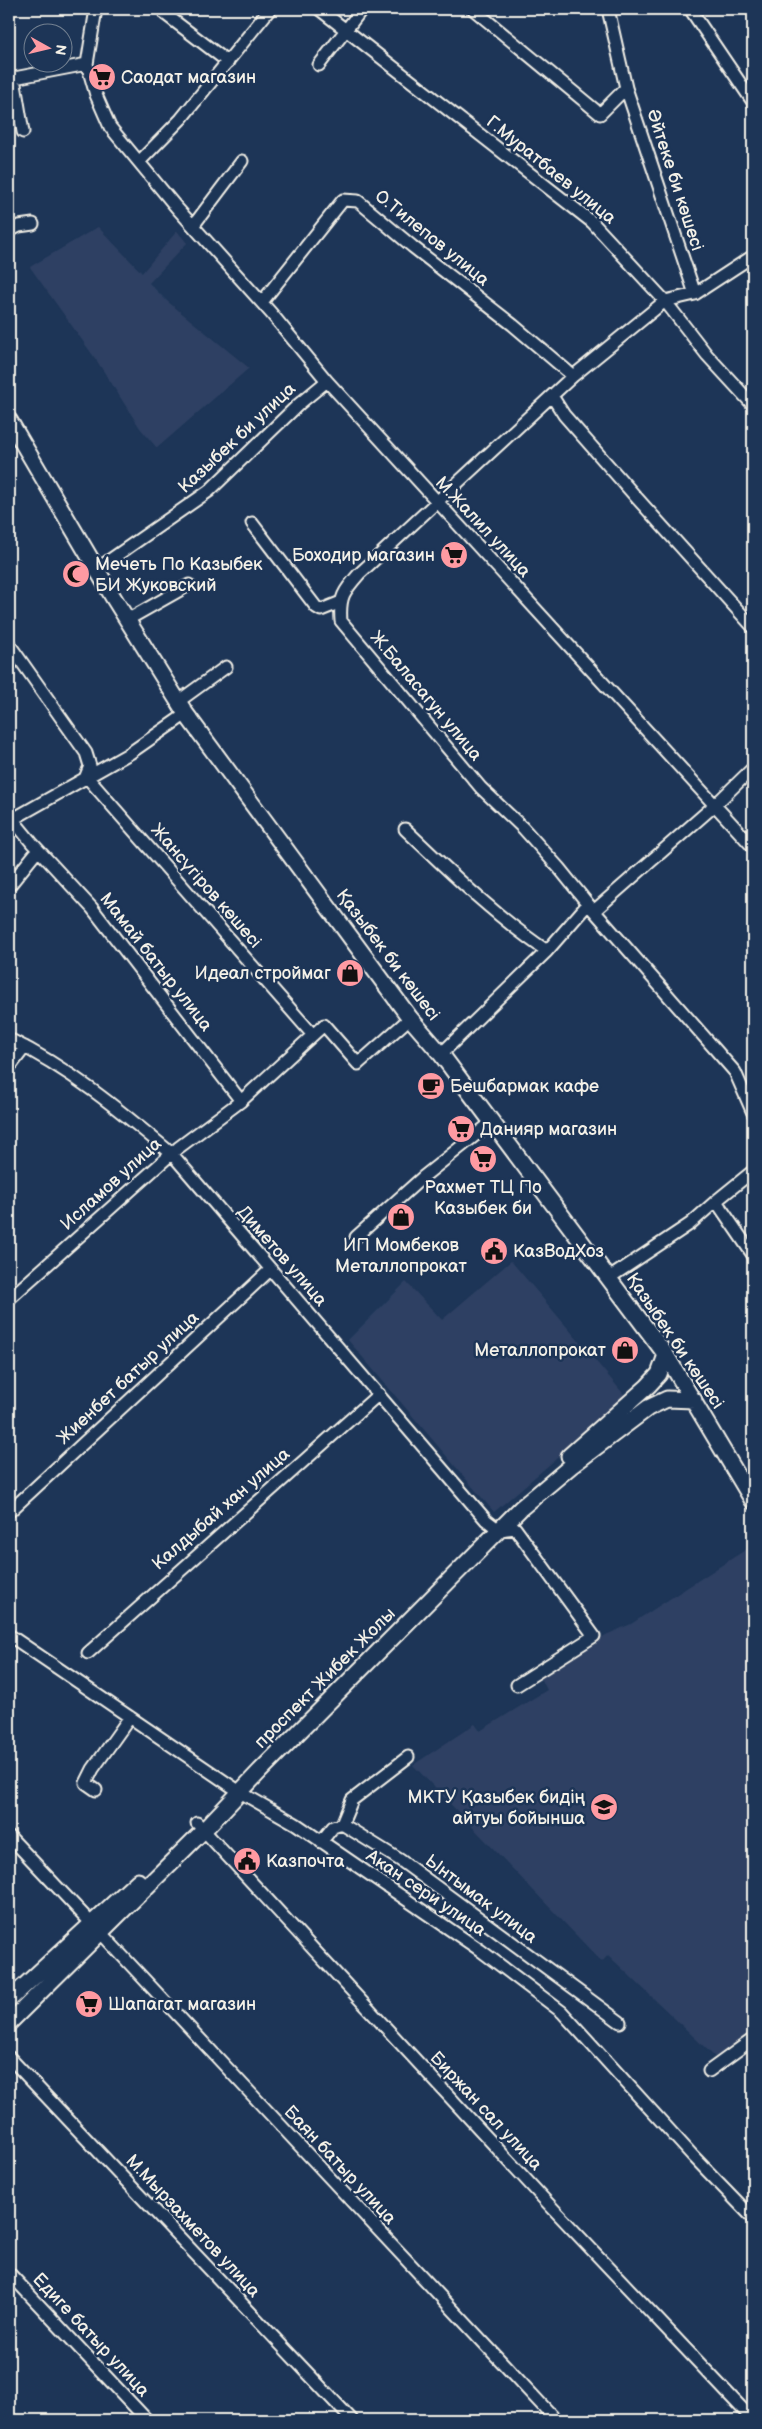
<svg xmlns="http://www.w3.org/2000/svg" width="762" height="2429" font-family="'Balsamiq Sans',sans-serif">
<rect width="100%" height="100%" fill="#1d3557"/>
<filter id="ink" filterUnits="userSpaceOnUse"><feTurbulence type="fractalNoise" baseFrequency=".02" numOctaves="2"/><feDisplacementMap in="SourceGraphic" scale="10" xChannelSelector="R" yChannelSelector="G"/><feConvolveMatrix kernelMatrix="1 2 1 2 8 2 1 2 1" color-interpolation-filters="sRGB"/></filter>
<g filter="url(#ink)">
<path fill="#2f4163" d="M98,227L142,273L177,231L187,243L149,283L167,301L249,368L157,448L140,428L97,361L30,267Z
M511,1261L627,1398L494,1512L348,1340L406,1282L442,1320Z
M753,1545V2034L715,2057L608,1955L602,1962L413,1765L475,1724L480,1731L547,1690L539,1674L606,1635L631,1624Z"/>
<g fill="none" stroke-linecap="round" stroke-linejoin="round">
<g stroke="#f4f1e8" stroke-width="15">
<path id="street" d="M96,9L87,64L96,95L110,127L176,207L271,313L327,381L753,847
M319,9L592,222L665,301L707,355L753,405
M473,9L600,114L626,88
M608,9L626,88L695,294
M690,9L753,102
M165,14L228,62
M319,65L362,9
M14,78L23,132
M9,79L87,64
M139,162L181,119L270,9
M193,226L242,161
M9,231L19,226L33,224
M753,256L695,294L665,301L573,376L359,574C344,591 339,597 341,621L481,788L523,828L559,868L588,904L735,1072L753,1113
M262,302L343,200L358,201L413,247L513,325L573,376
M552,396L564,415L636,497L753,627
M252,523L316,607L321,610L341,602
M97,569L209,491L299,404L327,381
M127,620L189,585
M9,644L86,753L90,766L86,776L313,1035L324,1025L358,1064L410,1018
M179,701L226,667
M9,815L32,843L92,908L241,1101
M13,819L130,753L186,714
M405,829C450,872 495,916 547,951L588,904
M9,886L38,850
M594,911L715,805L753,768
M9,1039C69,1068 121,1111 172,1154L486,1520L499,1530L515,1528L594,1636L517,1685
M441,1054L547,951
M9,1068L25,1047
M716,1201L753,1171
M356,1237L423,1177L492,1122
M609,1278L690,1224L716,1201L753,1255
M9,1299L178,1148L241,1101L313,1035
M9,1512L270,1270
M9,1635L240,1792L296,1824L480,1950L562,2012L692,2155L753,2218
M88,1653L379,1394
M96,1790L86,1783L93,1769L130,1717
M197,1823L543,2198L753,2420
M342,1824L352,1800L408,1757
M9,1836L92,1924
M321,1842L333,1827L342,1824L400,1860L620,2022
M100,1932L556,2420
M9,2057L352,2420
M709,2071L753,2039
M9,2273L147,2420"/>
</g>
<g stroke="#f4f1e8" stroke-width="19">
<path id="secondary" d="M9,420L113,597L186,714L410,1018L441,1054L666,1355L753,1501
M569,1456L648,1386L659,1374L666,1355
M9,2000L138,1881
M9,2023L204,1830L260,1771L521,1508L571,1466L648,1408L667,1399L694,1400"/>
</g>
<use href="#street" stroke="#1d3557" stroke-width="11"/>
<use href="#secondary" stroke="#1d3557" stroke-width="15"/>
</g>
</g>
<defs>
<g id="supermarket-disc" transform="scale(1.4375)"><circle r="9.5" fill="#ff9aa2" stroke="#1d3557"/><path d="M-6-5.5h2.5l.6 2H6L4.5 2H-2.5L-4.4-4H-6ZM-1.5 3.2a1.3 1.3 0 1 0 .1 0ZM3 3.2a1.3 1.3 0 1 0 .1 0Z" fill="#111"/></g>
<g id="mosque-disc" transform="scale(1.4375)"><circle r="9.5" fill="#ff9aa2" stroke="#1d3557"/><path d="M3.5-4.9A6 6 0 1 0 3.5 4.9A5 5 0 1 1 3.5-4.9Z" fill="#111"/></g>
<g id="shop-disc" transform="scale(1.4375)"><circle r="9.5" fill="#ff9aa2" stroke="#1d3557"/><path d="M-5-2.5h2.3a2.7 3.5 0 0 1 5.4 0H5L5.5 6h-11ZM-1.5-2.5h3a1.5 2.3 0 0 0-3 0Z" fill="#111"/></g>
<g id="cafe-disc" transform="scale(1.4375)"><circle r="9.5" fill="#ff9aa2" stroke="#1d3557"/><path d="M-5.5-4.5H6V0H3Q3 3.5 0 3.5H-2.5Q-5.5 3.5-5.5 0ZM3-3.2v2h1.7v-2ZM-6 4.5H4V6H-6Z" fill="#111"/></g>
<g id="civic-disc" transform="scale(1.4375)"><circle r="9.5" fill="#ff9aa2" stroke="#1d3557"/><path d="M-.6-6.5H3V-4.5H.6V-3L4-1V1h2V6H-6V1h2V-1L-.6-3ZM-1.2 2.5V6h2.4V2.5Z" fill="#111"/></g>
<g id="university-disc" transform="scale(1.4375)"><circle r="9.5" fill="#ff9aa2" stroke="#1d3557"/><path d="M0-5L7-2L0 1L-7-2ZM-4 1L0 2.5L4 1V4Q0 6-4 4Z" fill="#111"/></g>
</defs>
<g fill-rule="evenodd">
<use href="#supermarket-disc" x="102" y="77"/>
<use href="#supermarket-disc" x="454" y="555"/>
<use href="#mosque-disc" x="76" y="574"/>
<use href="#shop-disc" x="350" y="973"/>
<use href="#cafe-disc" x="431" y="1086"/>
<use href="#supermarket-disc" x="461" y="1129"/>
<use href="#supermarket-disc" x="483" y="1159"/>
<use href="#shop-disc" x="401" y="1217"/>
<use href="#civic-disc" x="494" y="1251"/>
<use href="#shop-disc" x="625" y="1350"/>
<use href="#university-disc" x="604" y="1807"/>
<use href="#civic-disc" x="247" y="1861"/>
<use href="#supermarket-disc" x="89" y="2004"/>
</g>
<g text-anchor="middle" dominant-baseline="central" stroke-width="5" stroke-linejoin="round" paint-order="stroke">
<g font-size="18" fill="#f4f1e8" stroke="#1d3557" text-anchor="start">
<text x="121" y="77">Саодат магазин</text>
<text x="435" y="555" text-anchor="end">Боходир магазин</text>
<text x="95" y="564">Мечеть По Казыбек<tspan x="95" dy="21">БИ Жуковский</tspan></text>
<text x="331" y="973" text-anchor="end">Идеал строймаг</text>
<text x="450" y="1086">Бешбармак кафе</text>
<text x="480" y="1129">Данияр магазин</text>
<text x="483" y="1187" text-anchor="middle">Рахмет ТЦ По<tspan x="483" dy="21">Казыбек би</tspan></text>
<text x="401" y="1245" text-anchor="middle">ИП Момбеков<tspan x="401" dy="21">Металлопрокат</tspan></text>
<text x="513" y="1251">КазВодХоз</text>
<text x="606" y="1350" text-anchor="end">Металлопрокат</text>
<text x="585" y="1797" text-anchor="end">МКТУ Қазыбек бидің<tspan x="585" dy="21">айтуы бойынша</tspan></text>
<text x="266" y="1861">Казпочта</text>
<text x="108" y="2004">Шапагат магазин</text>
</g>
<g font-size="18" fill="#f4f1e8" stroke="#1d3557">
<text transform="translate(551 170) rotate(39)">Г.Муратбаев улица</text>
<text transform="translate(675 180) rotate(72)">Әйтеке би көшесі</text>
<text transform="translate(432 238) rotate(39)">О.Тилепов улица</text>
<text transform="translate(237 438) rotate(-43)">Казыбек би улица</text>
<text transform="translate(483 527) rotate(47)">М.Жалил улица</text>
<text transform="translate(426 696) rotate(50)">Ж.Баласагун улица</text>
<text transform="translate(206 886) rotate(49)">Жансүгіров көшесі</text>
<text transform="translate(388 955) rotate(53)">Қазыбек би көшесі</text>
<text transform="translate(156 962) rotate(52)">Мамай батыр улица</text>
<text transform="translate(111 1184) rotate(-42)">Исламов улица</text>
<text transform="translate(282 1256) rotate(49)">Диметов улица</text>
<text transform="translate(675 1341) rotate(56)">Қазыбек би көшесі</text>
<text transform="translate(128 1378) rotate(-43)">Жиенбет батыр улица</text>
<text transform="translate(221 1509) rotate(-41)">Калдыбай хан улица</text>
<text transform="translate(325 1678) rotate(-45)">проспект Жибек Жолы</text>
<text transform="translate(426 1893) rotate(34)">Акан сери улица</text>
<text transform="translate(481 1899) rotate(37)">Ынтымак улица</text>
<text transform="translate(486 2111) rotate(47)">Биржан сал улица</text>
<text transform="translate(340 2165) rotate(47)">Баян батыр улица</text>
<text transform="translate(193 2226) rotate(47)">М.Мырзахметов улица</text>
<text transform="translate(91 2335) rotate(47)">Едиге батыр улица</text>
</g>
</g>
<rect width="762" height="2429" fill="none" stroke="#1d3557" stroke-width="30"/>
<rect x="15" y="15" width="732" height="2399" fill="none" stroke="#f4f1e8" stroke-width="2" filter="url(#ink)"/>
<g transform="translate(48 48) rotate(98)"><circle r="24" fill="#1d3557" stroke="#738091"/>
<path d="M0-4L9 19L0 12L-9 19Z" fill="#ff9aa2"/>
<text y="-8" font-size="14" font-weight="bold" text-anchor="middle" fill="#f4f1e8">N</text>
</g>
</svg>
